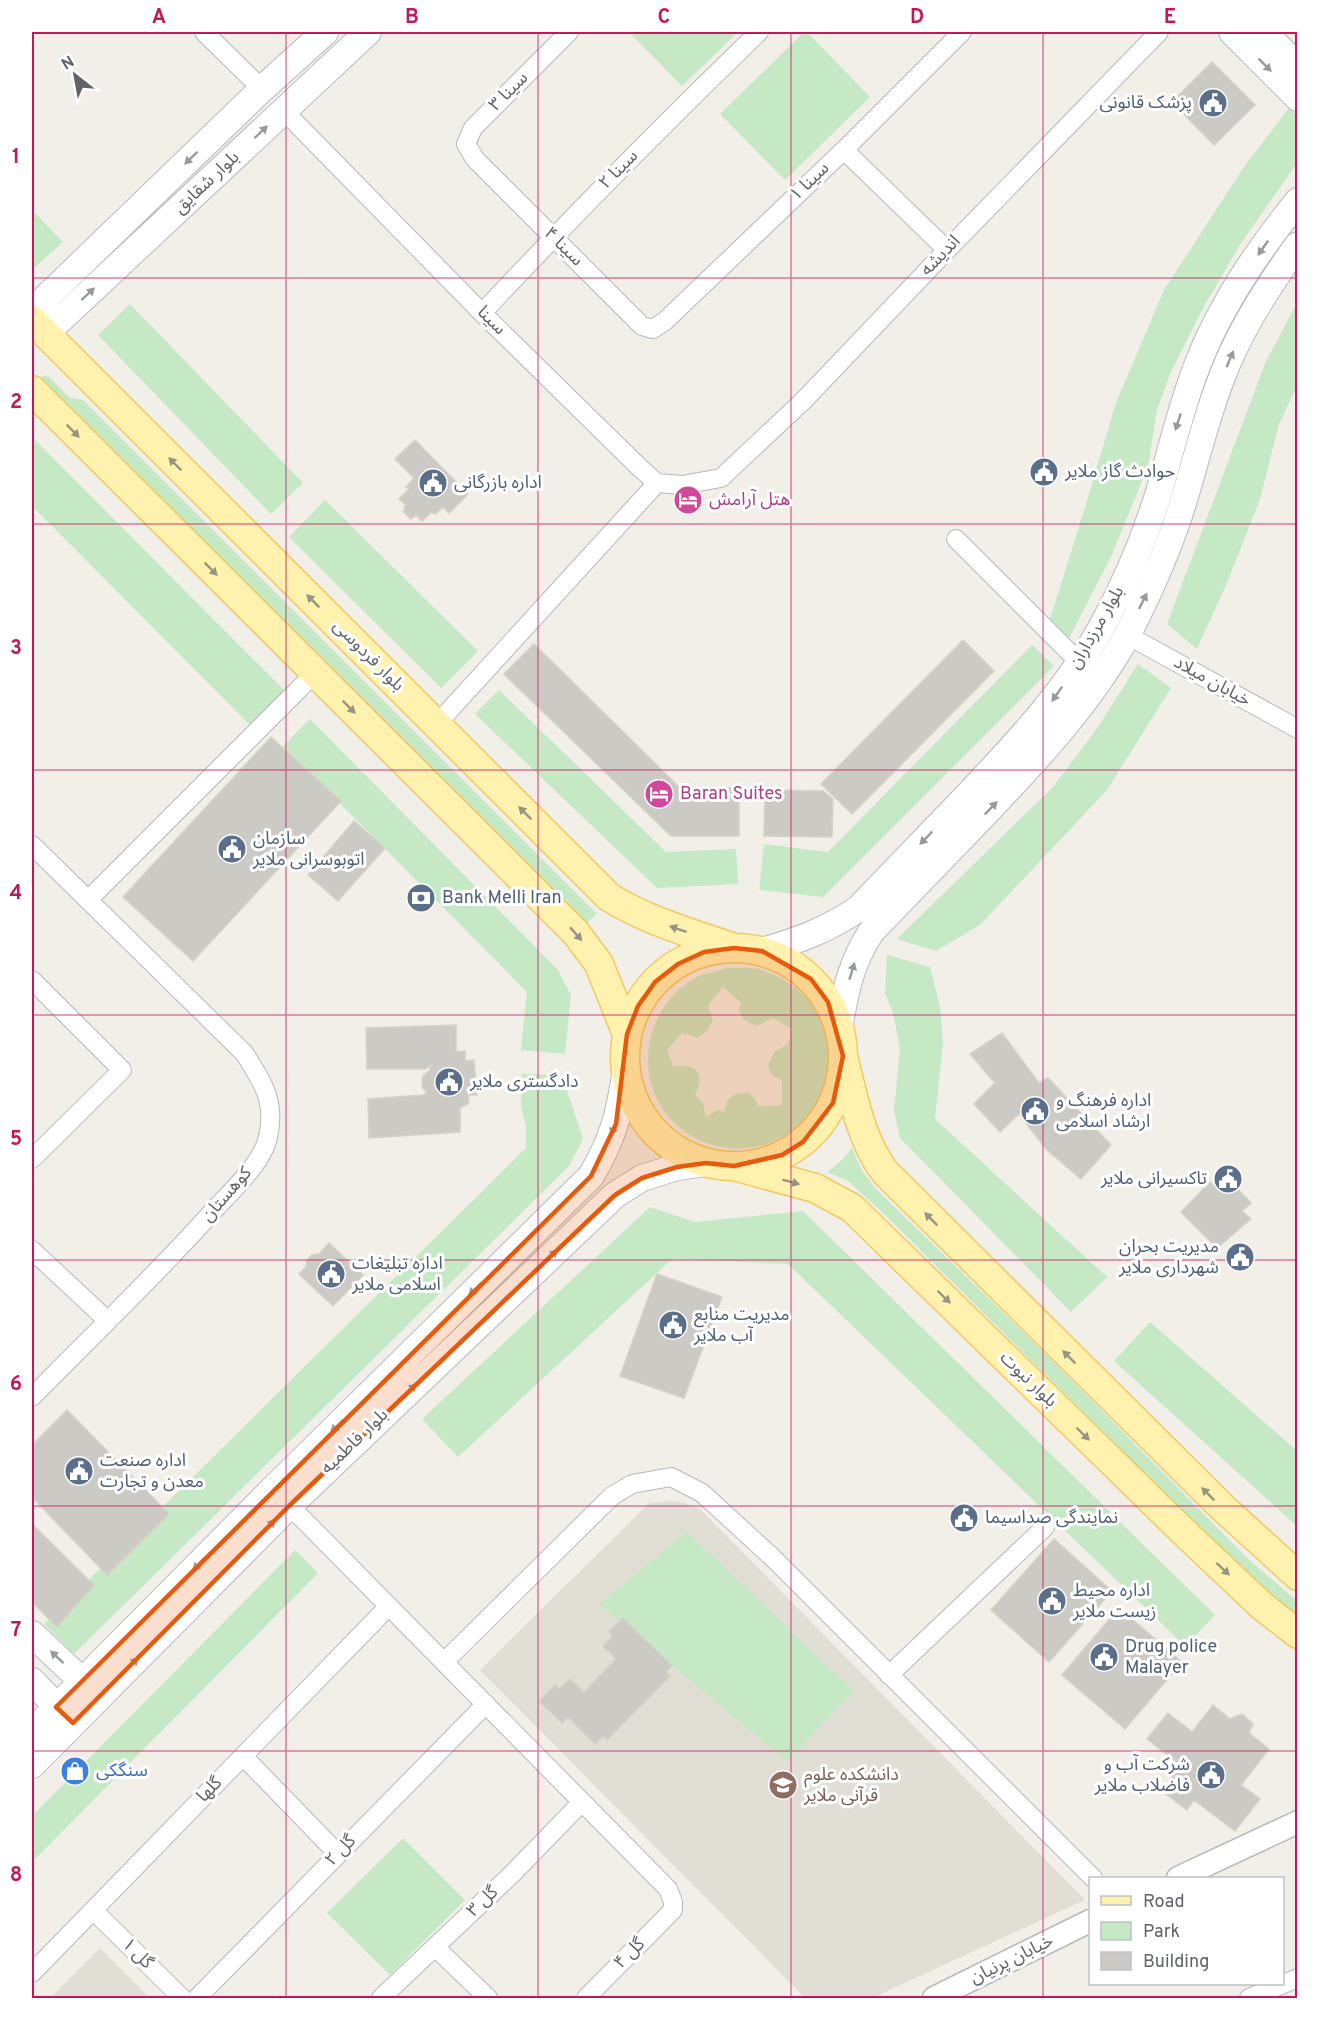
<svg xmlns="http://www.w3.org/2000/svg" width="1329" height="2030" font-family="Overpass,'Noto Sans Arabic',sans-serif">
<rect width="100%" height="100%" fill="#f1efe8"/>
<path fill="#e1ded6" d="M670,1501L685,1503L701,1510L1085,1900L872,1998H805L480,1670L649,1503Z
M100,1948L150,1998H50Z"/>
<path fill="#c5e8c5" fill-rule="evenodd" d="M629,32H738L682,86Z
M804,32H807L870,97L785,180L720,114Z
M1289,108L1297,116V163L1241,243L1202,310L1170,374L1157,410L1148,466L1111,557L1066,644L1047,629L1087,501L1116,403L1164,290L1244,167Z
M32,210L63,242L32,270Z
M1297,303V386L1279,424L1260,499L1229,578L1197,649L1167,624L1266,361Z
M130,304L303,483L271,514L98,335Z
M47,375L70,398L83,400L597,914L585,924L38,379Z
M32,437L286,692L251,726L32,506Z
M325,500L478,651L441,688L289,537Z
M1032,645L1054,666L823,897L759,890L764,844L828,852Z
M1138,664L1171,688L1107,790L980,925L936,951L897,939L1053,787L1096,730Z
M499,690L666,852L736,849L738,884L657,888L475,714Z
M310,719L558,970L571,995L565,1054L521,1050L527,992L283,746Z
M887,955L930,967L940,1007L943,1043L935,1119L1107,1277L1071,1312L900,1138L894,1110L900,1049L893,1013L885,993Z
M728,968C738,968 750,967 759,969C777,974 793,984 806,997C868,1063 802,1166 716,1146C692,1140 671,1124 659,1103C635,1059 652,1001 697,977C706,973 718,971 728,968ZM723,987L741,1003L739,1011L744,1020L757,1026L773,1018L792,1029L788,1044L774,1052L768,1065L771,1074L782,1081V1105L758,1106L755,1099L749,1093C733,1092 726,1097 724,1112L717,1110L706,1117L703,1103L695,1095C706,1073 697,1063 673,1066L667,1050L682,1033L697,1038L708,1030L713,1020L708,1005Z
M522,1074L562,1075L583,1139L569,1166L74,1654L44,1624L526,1148V1126L521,1107Z
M852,1148L861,1169L875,1188L1052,1360L1247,1558L1297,1601V1617L1235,1563L882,1212L848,1181L827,1172L841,1161Z
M650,1207L695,1222L803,1211L1215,1615L1185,1646L788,1264L672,1259L458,1457L422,1419Z
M1150,1322L1297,1451V1526L1114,1361Z
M687,1532L854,1691L787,1761L599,1604Z
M295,1550L318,1573L32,1862V1816Z
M403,1838L465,1900L390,1975L327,1913Z"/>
<path fill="#cccac5" stroke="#d6d1c6" stroke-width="1.5" d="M1212,62L1255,105L1214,145L1172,102Z
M415,440L468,494L449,513L443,507L435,514L432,512L422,521L416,515L411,519L403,511L406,509L404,507L406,505L399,499L409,489L406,487L414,478L395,459Z
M963,640L994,671L852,814L821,784Z
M534,644L679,787L739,788V836H671L504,674Z
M271,737L341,801L193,961L123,897Z
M765,790L823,791L833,799L832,837L764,836Z
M354,821L385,848L338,901L308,875Z
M456,1025V1052L465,1051V1061L474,1060L477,1095H468L469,1103L460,1108V1132L369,1138L368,1099L423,1095L427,1093L422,1087L423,1076L430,1070L431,1065L425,1069H367L366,1028Z
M1002,1033L1039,1083L1048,1078L1111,1145L1081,1179L1047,1150L1019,1114L1000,1132L974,1104L995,1083L970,1054Z
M1228,1179L1251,1203L1242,1211L1251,1219L1217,1248L1181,1212L1210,1182L1218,1189Z
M329,1243L363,1275L333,1306L299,1274L306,1267L307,1260L312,1255L319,1254Z
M657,1274L722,1297L684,1398L620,1376Z
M67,1410L169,1514L107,1575L32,1497V1445Z
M32,1524L94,1585L57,1627L32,1602Z
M1054,1539L1112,1591L1049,1662L991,1610Z
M1119,1608L1182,1662L1125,1729L1062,1675Z
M623,1618L672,1666L666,1672L670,1676L607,1740L603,1736L595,1744L568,1717L562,1723L539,1701L555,1685L559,1689L570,1679L584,1692L616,1659L603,1646L613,1636L609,1632Z
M1213,1705L1230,1719L1242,1714L1253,1724L1249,1733L1269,1749L1241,1785L1260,1799L1235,1831L1194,1800L1187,1810L1162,1791L1181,1766L1147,1739L1168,1713L1192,1732Z"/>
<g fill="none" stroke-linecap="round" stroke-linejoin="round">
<g stroke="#b5b8bc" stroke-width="20">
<path id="minor" d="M204,32L262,89
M569,32L473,128L466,144L475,159L642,326L653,329L665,321L844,150L962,32
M284,111L482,313L640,468L657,483L682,485L721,478L803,401L947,250L1159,32
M844,150L947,250
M482,313C572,217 665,123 759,32
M956,539L1079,662
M1127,635L1298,729
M436,725L657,483
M32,845L244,1053C263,1082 276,1102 268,1137C263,1162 231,1192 214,1210C156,1275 93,1335 32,1397
M88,900L315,673
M32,980L122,1070L32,1159
M32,1250L108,1321
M281,1497L668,1889L673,1902V1910L586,1998
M444,1662L612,1496L632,1484L671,1477L702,1493L772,1557L1093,1878
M889,1675L1045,1527
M243,1756L338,1854
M93,1910L182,1998
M436,1948L488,1998
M32,1973L389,1606
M197,1998L486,1704
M381,1998L512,1874L582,1802
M1249,1998L1298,1978"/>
</g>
<g stroke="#b5b8bc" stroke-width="25">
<path id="tertiary" d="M1178,1878L1298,1822
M934,1998L1090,1921"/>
</g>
<g stroke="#b6babf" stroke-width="28">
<path id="secondary" d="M1232,32L1298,98
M1264,32L1298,67
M32,311L262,89L325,32
M45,334L368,32
M762,951C797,941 827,930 858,909C894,872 929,835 965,798C1016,744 1069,688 1105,621C1127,580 1145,537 1159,492C1171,450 1181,407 1197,366C1220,306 1257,251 1298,201
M839,1028C846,990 850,965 871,932C909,893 946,854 984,815C1037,759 1091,702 1128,634C1150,591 1170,546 1184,500C1198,453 1209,407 1228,362C1246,320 1271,282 1298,245
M32,1634L95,1693
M32,1681L69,1719
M32,1732L273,1489L591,1176C614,1137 619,1114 626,1070
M32,1765L290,1505L615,1195L642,1178L677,1167L706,1163"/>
</g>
<g stroke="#f2c960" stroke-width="31">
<path id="primary" d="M32,320L609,897C647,921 691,933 734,948
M32,390L576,933L599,964L627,1034
M625 1057a109 109 0 1 1 218 0a109 109 0 1 1-218 0Z
M843,1056C853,1095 860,1139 885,1172L1222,1507L1298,1576
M734,1166L815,1188L852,1208L1190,1538L1262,1606L1298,1634"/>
</g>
<use href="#minor" stroke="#fff" stroke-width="18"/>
<use href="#tertiary" stroke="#fff" stroke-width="22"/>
<use href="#secondary" stroke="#fff" stroke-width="26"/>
<use href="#primary" stroke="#fff2af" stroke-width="28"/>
</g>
<defs><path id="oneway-solid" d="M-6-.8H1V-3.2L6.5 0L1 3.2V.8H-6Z" transform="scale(1.5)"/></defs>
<g fill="#979a9d">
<use href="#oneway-solid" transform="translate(1265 65) rotate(45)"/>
<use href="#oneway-solid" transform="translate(261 132) rotate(-43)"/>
<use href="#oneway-solid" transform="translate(191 158) rotate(136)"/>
<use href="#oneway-solid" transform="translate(1263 248) rotate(125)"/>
<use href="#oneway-solid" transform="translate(88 294) rotate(-43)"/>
<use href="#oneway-solid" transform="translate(1230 359) rotate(-67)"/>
<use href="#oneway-solid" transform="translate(1178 422) rotate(108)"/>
<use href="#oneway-solid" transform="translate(1143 601) rotate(-64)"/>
<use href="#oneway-solid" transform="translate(1057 694) rotate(125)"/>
<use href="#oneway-solid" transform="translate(991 808) rotate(-46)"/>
<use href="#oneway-solid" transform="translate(926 838) rotate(134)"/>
<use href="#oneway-solid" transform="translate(852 971) rotate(-73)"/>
<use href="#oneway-solid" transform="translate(614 1127) rotate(108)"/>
<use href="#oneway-solid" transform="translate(551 1256) rotate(-44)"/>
<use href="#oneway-solid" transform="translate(475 1289) rotate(135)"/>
<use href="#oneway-solid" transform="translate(410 1390) rotate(-44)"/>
<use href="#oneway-solid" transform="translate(337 1426) rotate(135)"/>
<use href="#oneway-solid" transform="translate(269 1526) rotate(-45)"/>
<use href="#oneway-solid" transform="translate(199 1564) rotate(135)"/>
<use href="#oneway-solid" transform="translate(57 1657) rotate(-137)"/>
<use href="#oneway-solid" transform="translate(132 1664) rotate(-45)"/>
</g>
<g fill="#979581">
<use href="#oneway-solid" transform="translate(73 431) rotate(45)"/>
<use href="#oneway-solid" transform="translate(175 464) rotate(-135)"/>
<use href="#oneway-solid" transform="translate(211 569) rotate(45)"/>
<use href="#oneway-solid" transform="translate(313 601) rotate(-135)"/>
<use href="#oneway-solid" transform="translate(349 707) rotate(45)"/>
<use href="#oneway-solid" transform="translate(525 813) rotate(-135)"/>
<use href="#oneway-solid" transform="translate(678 929) rotate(-161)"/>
<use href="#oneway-solid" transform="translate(576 934) rotate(49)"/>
<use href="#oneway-solid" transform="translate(791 1182) rotate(15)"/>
<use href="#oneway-solid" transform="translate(931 1219) rotate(-135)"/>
<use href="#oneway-solid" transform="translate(944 1297) rotate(44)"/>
<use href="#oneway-solid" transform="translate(1069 1357) rotate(-135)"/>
<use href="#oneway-solid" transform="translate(1083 1434) rotate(44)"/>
<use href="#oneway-solid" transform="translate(1208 1494) rotate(-135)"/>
<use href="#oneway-solid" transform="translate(1223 1569) rotate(43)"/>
</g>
<path fill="#e8590c" fill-opacity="0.2" stroke="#e8590c" stroke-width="4.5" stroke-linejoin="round" d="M734,948L762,951L811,979L828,1002L843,1056L833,1103L803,1142L782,1155L734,1166L706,1163L677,1167L642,1178L615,1195L290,1505L73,1723L56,1707L591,1176L616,1124L627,1034L638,1006L655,982L678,964L704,952Z"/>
<path fill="none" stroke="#c2185b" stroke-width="1.5" stroke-opacity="0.55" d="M286,32V1998M538,32V1998M791,32V1998M1043,32V1998M32,278H1298M32,524H1298M32,770H1298M32,1015H1298M32,1260H1298M32,1506H1298M32,1751H1298"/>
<defs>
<g id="civic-disc" transform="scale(1.5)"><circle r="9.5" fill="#5c6f8a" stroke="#fff"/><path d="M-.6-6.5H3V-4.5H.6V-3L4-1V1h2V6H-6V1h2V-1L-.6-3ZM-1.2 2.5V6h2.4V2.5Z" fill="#fff"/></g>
<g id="hotel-disc" transform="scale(1.5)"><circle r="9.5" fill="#d1479c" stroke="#fff"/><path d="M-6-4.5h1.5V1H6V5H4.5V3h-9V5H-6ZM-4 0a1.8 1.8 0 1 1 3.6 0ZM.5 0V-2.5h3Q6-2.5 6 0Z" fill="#fff"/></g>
<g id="bank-disc" transform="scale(1.5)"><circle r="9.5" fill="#5c6f8a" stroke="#fff"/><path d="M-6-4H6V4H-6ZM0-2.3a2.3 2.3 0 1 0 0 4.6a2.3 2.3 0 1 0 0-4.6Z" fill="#fff"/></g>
<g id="shop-disc" transform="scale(1.5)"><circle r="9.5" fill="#3f7fe0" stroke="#fff"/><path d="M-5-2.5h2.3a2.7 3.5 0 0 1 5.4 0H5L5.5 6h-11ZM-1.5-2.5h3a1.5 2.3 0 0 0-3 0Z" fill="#fff"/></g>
<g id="university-disc" transform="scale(1.5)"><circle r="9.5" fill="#8d6e63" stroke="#fff"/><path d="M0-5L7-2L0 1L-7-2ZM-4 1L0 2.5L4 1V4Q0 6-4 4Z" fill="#fff"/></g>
</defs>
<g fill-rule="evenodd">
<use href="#civic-disc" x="1213" y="103"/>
<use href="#civic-disc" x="1044" y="472"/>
<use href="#civic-disc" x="433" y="483"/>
<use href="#hotel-disc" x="688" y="500"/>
<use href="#hotel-disc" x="659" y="794"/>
<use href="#civic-disc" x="232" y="849"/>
<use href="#bank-disc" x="421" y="898"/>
<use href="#civic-disc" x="449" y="1082"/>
<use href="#civic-disc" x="1035" y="1111"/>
<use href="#civic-disc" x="1228" y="1179"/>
<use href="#civic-disc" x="1240" y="1257"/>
<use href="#civic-disc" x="331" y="1274"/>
<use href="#civic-disc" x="673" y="1325"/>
<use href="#civic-disc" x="79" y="1471"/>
<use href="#civic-disc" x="964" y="1518"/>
<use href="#civic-disc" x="1052" y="1601"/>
<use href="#civic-disc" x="1104" y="1657"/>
<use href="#shop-disc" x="75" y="1771"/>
<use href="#civic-disc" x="1211" y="1775"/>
<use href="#university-disc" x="783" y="1785"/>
</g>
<g text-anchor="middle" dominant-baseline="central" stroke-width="6" stroke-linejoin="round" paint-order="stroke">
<g font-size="18" fill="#5f6368" stroke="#fff">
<text transform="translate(509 92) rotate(-45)">سینا ۳</text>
<text transform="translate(619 170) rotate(-45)">سینا ۲</text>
<text transform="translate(810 182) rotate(-44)">سینا ۱</text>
<text transform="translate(207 183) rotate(-43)">بلوار شقایق</text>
<text transform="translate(563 247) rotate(45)">سینا ۴</text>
<text transform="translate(941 256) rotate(-46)">اندیشه</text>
<text transform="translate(491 321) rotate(45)">سینا</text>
<text transform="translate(1097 628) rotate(-60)">بلوار مرزداران</text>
<text transform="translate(368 656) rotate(45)">بلوار فردوسی</text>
<text transform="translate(1212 682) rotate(29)">خیابان میلاد</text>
<text transform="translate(227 1195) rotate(-49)">کوهستان</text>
<text transform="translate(1028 1380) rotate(44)">بلوار نبوت</text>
<text transform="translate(355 1442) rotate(-44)">بلوار فاطمیه</text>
<text transform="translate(210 1790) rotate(-46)">گلها</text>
<text transform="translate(341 1851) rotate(-46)">گل ۲</text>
<text transform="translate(483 1902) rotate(-44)">گل ۳</text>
<text transform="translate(137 1954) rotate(45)">گل ۱</text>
<text transform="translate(630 1954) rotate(-45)">گل ۴</text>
<text transform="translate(1012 1960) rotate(-26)">خیابان پرنیان</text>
</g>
<g font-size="18" fill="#4e5e75" stroke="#fff" text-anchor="start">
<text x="1192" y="103" text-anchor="end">پزشک قانونی</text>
<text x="1065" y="472">حوادث گاز ملایر</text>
<text x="454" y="483">اداره بازرگانی</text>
<text x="253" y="839">سازمان<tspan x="253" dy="21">اتوبوسرانی ملایر</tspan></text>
<text x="442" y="898">Bank Melli Iran</text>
<text x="470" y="1082">دادگستری ملایر</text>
<text x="1056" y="1101">اداره فرهنگ و<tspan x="1056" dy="21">ارشاد اسلامی</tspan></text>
<text x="1207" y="1179" text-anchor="end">تاکسیرانی ملایر</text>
<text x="1219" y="1247" text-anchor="end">مدیریت بحران<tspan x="1219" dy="21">شهرداری ملایر</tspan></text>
<text x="352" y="1264">اداره تبلیغات<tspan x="352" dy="21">اسلامی ملایر</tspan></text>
<text x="694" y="1315">مدیریت منابع<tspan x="694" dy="21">آب ملایر</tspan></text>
<text x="100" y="1461">اداره صنعت<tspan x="100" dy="21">معدن و تجارت</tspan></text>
<text x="985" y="1518">نمایندگی صداسیما</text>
<text x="1073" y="1591">اداره محیط<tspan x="1073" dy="21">زیست ملایر</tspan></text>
<text x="1125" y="1647">Drug police<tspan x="1125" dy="21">Malayer</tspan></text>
<text x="1190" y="1765" text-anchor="end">شرکت آب و<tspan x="1190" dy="21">فاضلاب ملایر</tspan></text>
</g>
<g font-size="18" fill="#b23c85" stroke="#fff" text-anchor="start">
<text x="709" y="500">هتل آرامش</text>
<text x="680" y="794">Baran Suites</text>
</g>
<g font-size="18" fill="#366cbe" stroke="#fff" text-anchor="start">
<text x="96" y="1771">سنگکی</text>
</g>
<g font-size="18" fill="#785e54" stroke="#fff" text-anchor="start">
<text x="804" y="1775">دانشکده علوم<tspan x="804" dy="21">قرآنی ملایر</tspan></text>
</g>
</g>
<rect width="1329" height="2030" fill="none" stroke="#ffffff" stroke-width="66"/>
<rect x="1089" y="1877" width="195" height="108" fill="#ffffff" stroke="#bfc1c3" stroke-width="1.5"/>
<rect x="1101" y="1896" width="30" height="9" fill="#fff2af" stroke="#bfc1c3" stroke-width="1.5"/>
<text x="1143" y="1907" font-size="18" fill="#5f6368">Road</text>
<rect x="1101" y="1922" width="30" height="18" fill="#c5e8c5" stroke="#bfc1c3" stroke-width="1.5"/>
<text x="1143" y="1937" font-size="18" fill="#5f6368">Park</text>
<rect x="1101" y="1952" width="30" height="18" fill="#cccac5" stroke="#bfc1c3" stroke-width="1.5"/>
<text x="1143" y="1967" font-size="18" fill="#5f6368">Building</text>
<g transform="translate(75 75) rotate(329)" stroke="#ffffff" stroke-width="4.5" paint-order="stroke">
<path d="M0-4.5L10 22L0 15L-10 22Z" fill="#5f6368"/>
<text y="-9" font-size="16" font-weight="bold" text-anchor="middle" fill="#5f6368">N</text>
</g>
<rect x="33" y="33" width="1263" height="1964" fill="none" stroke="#c2185b" stroke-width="2"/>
<g font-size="20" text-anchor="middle" font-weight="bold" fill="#c2185b">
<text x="159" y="23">A</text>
<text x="412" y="23">B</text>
<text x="664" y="23">C</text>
<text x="917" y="23">D</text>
<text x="1170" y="23">E</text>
<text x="16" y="163">1</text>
<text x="16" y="408">2</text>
<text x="16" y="654">3</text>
<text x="16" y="899">4</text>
<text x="16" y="1145">5</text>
<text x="16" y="1390">6</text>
<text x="16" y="1636">7</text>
<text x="16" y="1881">8</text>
</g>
</svg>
